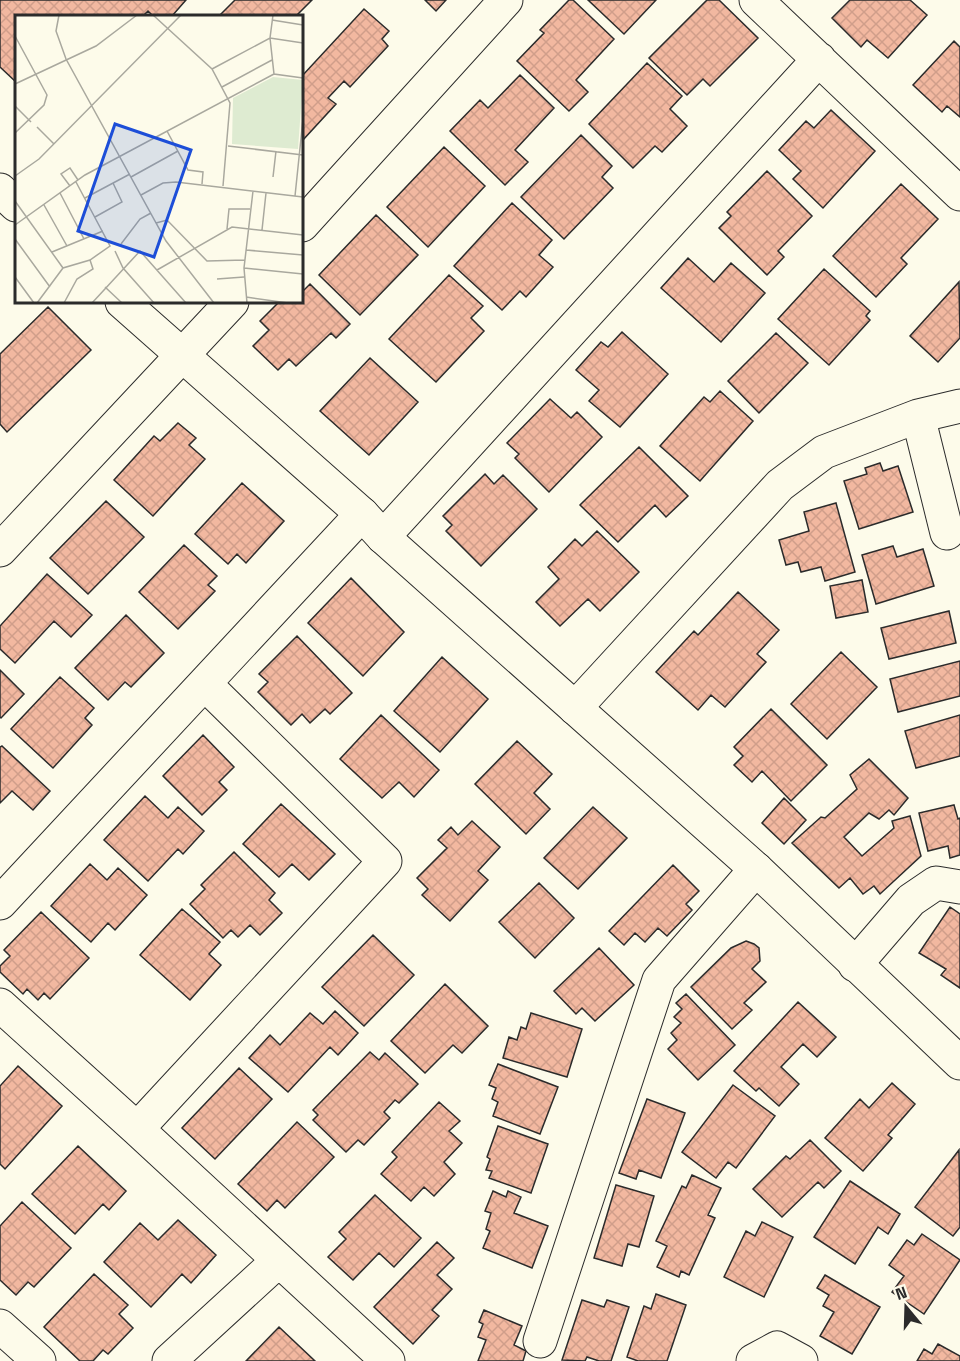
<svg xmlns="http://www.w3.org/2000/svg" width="960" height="1361" font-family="'Space Grotesk',sans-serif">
<defs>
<pattern id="building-cross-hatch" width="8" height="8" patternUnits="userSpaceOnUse" patternTransform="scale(1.5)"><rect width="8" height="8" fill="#f2b8a0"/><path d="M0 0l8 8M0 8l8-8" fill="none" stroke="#d09e8a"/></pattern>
</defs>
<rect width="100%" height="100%" fill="#fdfbea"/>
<path fill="url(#building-cross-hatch)" stroke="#2b2b2b" stroke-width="1.5" d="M0,0H186L172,16H153L148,11L143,16H16V82L0,67Z
M235,0H312L296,16H219Z
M425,0H446L436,11Z
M569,0H573L614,39L576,80L588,92L569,111L517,61L544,33L540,30Z
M588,0H656L624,34Z
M707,0H719L758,38L710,86L703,79L687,95L649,58Z
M850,0H910L927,15L888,58L867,40L861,47L832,18Z
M364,9L389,31L382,39L388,46L350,87L344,81L328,98L336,104L302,141V76Z
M954,41L960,47V117L947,106L942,112L913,85Z
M647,63L682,96L670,109L687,126L662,152L655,146L633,168L589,124Z
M520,75L554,108L515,150L528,162L505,185L450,131L480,100L488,108Z
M831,110L875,151L823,208L793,179L801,171L779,150L806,121L814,128Z
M581,135L612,166L602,177L613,188L564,239L521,197Z
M444,147L485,186L428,247L387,207Z
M767,171L812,216L778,251L784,257L767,275L719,228L731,216L727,212Z
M901,184L938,219L901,258L907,264L876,297L833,256Z
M512,203L552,240L539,255L553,267L526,297L520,291L502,310L454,266Z
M376,215L418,255L360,315L319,275Z
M688,258L714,282L731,263L765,293L721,342L661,288Z
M824,269L870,311L866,316L870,320L829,365L778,319Z
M449,275L483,306L471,318L484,331L436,382L389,339Z
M959,282L960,338L938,362L910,336Z
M310,284L350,324L336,338L331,333L296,366L289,359L278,370L253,346L269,330L260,321L279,302H302V292Z
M48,307L91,350L7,432L0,424V354Z
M622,332L668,374L620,427L589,401L599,390L576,370L601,342L608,347Z
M776,333L808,363L759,413L728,381Z
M370,358L418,402L369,455L320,411Z
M720,391L753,421L700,481L660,446L704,397L710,402Z
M550,399L571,418L577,412L602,437L549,492L515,458L519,454L507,443Z
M178,423L196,438L189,445L205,459L153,516L114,480L154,436L160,441Z
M639,447L688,496L666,517L655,505L618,542L580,505Z
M880,463L883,471L898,466L913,512L859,529L844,481L867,474L865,468Z
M485,474L494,484L503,475L537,509L481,566L446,531L452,525L443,516Z
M242,483L284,521L246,563L237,554L228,564L195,534Z
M106,501L144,537L88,594L50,558Z
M836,503L855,572L825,581L821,567L801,572L798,562L786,565L779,540L809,531L804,512Z
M597,531L639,572L600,611L588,599L560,626L536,602L559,579L548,567L575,539L582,546Z
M184,545L217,576L208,585L215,591L178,629L139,592Z
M893,546L897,557L923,549L934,586L876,604L862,555Z
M47,574L92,615L71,637L54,621L15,663L0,649V626Z
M351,578L404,632L363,676L308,623Z
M862,580L868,612L836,618L830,586Z
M738,592L779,630L757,654L766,662L725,707L711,695L698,710L656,672L694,631L698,635Z
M949,611L956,643L889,659L881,628Z
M126,615L164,653L131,687L125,682L108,700L75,668Z
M297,636L352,693L330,714L325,709L310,723L302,714L291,725L258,692L268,682L259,674Z
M841,652L877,687L827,739L791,704Z
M442,657L488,699L440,752L394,711Z
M960,661V696L898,712L890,679Z
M0,670L24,694L1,718L0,717Z
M60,677L94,708L85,718L92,725L53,768L11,729Z
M771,709L827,765L791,801L762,771L752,782L734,765L743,756L734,747Z
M381,715L439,770L414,797L399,782L382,798L340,759Z
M960,715V756L916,768L905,731Z
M203,735L234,767L219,782L227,790L202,815L163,776Z
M517,741L552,774L534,793L550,809L526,834L475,784Z
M2,746L50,791L33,810L12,791L0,803V747Z
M869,759L908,798L894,815L889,810L879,819L869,813L844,837L862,856L894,828L892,821L910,816L921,856L880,894L874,886L863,894L850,878L839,888L792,843L821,817L825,818L857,789L850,775Z
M145,796L168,818L178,807L204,831L183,854L178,849L148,881L104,840Z
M784,798L806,820L784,844L762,823Z
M281,804L335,854L309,880L292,864L279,877L243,844Z
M954,805L958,819L960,818V855L950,858L948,846L928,851L919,813Z
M593,807L627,838L578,889L544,858Z
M472,821L500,847L478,871L488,880L450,921L422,895L428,889L417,878L447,848L438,840L451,827L458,835Z
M234,852L275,893L269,900L282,913L260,935L250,925L238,937L231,930L223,938L190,904L205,889L201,885Z
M90,864L107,880L118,868L147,895L115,930L108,923L91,942L51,906Z
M673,865L699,891L686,904L692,910L667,936L658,928L645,942L635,933L624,945L609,931Z
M539,883L574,918L535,958L499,922Z
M950,907L960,914V988L941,975L946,969L919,953Z
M182,909L220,942L209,954L221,965L190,1000L140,955Z
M41,912L89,958L50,999L44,993L38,1000L27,989L23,994L0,972V966L10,956L4,950Z
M373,935L414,975L364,1026L322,987Z
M746,941L754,944L759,948L760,961L752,969L766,982L744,1003L752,1010L732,1029L691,987L731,948Z
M599,948L634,985L595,1021L582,1008L576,1014L554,991Z
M445,984L488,1026L462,1053L453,1045L425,1073L391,1041Z
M686,994L735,1045L698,1080L668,1049L677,1040L671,1033L681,1023L674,1017L682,1009L676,1003Z
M798,1002L836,1037L817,1057L803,1044L781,1067L799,1084L779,1106L759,1088L756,1091L734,1071Z
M335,1011L358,1033L338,1055L330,1047L288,1092L249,1058L270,1035L280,1045L310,1013L323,1024Z
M531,1013L582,1029L567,1077L503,1058L509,1037L517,1040L521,1027L526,1029Z
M370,1052L379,1060L385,1053L418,1084L399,1103L395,1100L384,1112L390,1118L364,1145L358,1140L346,1152L313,1120L318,1115L313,1110Z
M498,1064L558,1087L540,1134L493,1116L498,1102L492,1099L496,1088L489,1085Z
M18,1066L62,1106L5,1169L0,1164V1086Z
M239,1068L272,1099L215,1159L182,1128Z
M892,1083L915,1104L888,1135L892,1138L863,1171L825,1138L860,1099L869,1108Z
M733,1085L775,1116L736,1168L728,1162L716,1178L682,1152Z
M647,1099L685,1113L661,1178L639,1170L636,1179L619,1173Z
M439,1102L460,1121L449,1131L462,1143L444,1162L455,1174L434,1196L424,1187L411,1201L381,1174L397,1157L392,1152Z
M297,1122L334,1157L285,1208L277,1200L267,1211L238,1184Z
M498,1126L548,1144L531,1193L489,1178L492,1171L486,1170L490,1159L487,1157Z
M810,1140L841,1171L824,1188L818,1182L782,1217L753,1189L786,1156L790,1159Z
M78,1146L126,1191L109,1210L103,1204L75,1234L32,1194Z
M959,1150L960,1227L953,1236L915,1207Z
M692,1175L721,1188L708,1215L715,1218L689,1275L681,1271L679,1277L657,1267L667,1246L656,1241L682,1186L686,1188Z
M850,1181L900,1214L888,1234L878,1227L855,1264L814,1237Z
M616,1185L654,1196L639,1247L628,1244L622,1266L594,1258Z
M493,1191L506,1197L508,1191L521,1197L514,1213L548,1226L532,1268L483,1248L490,1231L486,1229L491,1213L485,1211Z
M375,1195L421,1238L394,1267L379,1253L353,1280L328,1257L346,1239L339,1232Z
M22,1202L71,1248L34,1287L28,1282L16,1295L0,1280V1226Z
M178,1220L216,1255L191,1283L182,1274L151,1307L104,1262L140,1223L158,1240Z
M762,1222L793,1237L764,1297L724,1277L746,1231L755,1236Z
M922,1234L960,1260L924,1314L892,1292L904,1276L889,1265L907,1240L914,1245Z
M437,1242L454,1258L437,1275L452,1289L432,1310L439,1316L413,1344L374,1307Z
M94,1274L128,1305L119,1314L133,1328L108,1354L103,1350L93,1361H80L44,1327Z
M825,1275L880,1307L852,1354L820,1336L834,1312L823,1306L829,1295L817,1288Z
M656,1294L686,1305L667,1361H638L627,1357L644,1306L651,1309Z
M582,1300L604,1307L607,1300L629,1307L611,1361H599L587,1357L585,1361L562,1360Z
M484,1310L522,1326L514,1345L526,1351L523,1361H478L486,1340L478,1337L483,1324L479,1322Z
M279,1327L315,1361H246Z
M938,1344L960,1356V1361H917L924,1349L932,1354Z"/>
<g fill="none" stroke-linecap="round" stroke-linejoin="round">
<g stroke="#2b2b2b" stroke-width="35">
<path id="street" d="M756,0L960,194
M302,225L506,0
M918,416L947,533
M383,537L819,59
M0,550L232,302
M575,708L780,485L824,452L918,416L960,406
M0,903L362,514
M855,965L911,900L936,883L960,887
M0,1005L137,1129L388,1361
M137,1129L385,861L205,684
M0,1326L39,1361
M540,1341L659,980L756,869
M169,1361L278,1261
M753,1361L777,1348L801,1361"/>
</g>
<g stroke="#2b2b2b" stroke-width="35">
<path id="secondary" d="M0,190L16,205
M122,302L362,514L383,537L756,869L960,1063"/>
</g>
<use href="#street" stroke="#fdfbea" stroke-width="33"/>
<use href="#secondary" stroke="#fdfbea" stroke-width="33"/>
</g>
<g transform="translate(15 15)">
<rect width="288" height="288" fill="#fdfbea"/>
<path d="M258,62L288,65L283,134L217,129L218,83Z" fill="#deebd1"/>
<path fill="none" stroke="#a9a89e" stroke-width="1.5" d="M44,0L41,16L51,44L151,226L199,288M138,0L197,54L215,88L208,171M258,0L255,23L259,59L288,63M257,5L288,10M0,21L32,80L29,90L0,118M197,54L255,23L288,28M0,69L81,31L122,0M207,72L257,45M0,91L16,107M22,112L39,129M152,116L173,155L188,157L187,169M213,131L288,140M0,161L24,144L166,0M116,162L163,136M258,162L261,136M55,171L46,159L55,153L63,165M45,178L69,224M126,180L148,168L161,167L288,182M280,181L288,104M70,183L115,159M0,186L48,253M29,190L52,231M80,202L107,187L98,168M141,208L152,205L192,246L230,245M0,210L70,160L259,59M212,214L214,194H235M247,215L251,178M0,224L35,272M106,229L125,204L136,198M231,235L288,240M100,236L108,253L139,288M37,237L88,216M229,253L288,259M142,255L217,212L288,220M0,262L19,288M202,264L229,262M90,272L107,288M231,282L273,288M22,288L48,253L75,245L95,231L61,167M49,288L62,264L78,254L75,245M77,288L125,236L171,288M232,288L229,253L238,176"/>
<path fill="#1d4ed8" fill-opacity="0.15" stroke="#1d4ed8" stroke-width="3" d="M100,109L176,135L139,242L63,216Z"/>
<rect width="288" height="288" fill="none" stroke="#2b2b2b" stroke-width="3"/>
</g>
<g transform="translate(906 1307) rotate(341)" stroke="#fdfbea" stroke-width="4.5" paint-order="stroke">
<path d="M0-4.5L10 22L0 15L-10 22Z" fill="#2b2b2b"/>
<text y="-9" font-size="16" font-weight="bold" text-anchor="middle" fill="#2b2b2b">N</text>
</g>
</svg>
